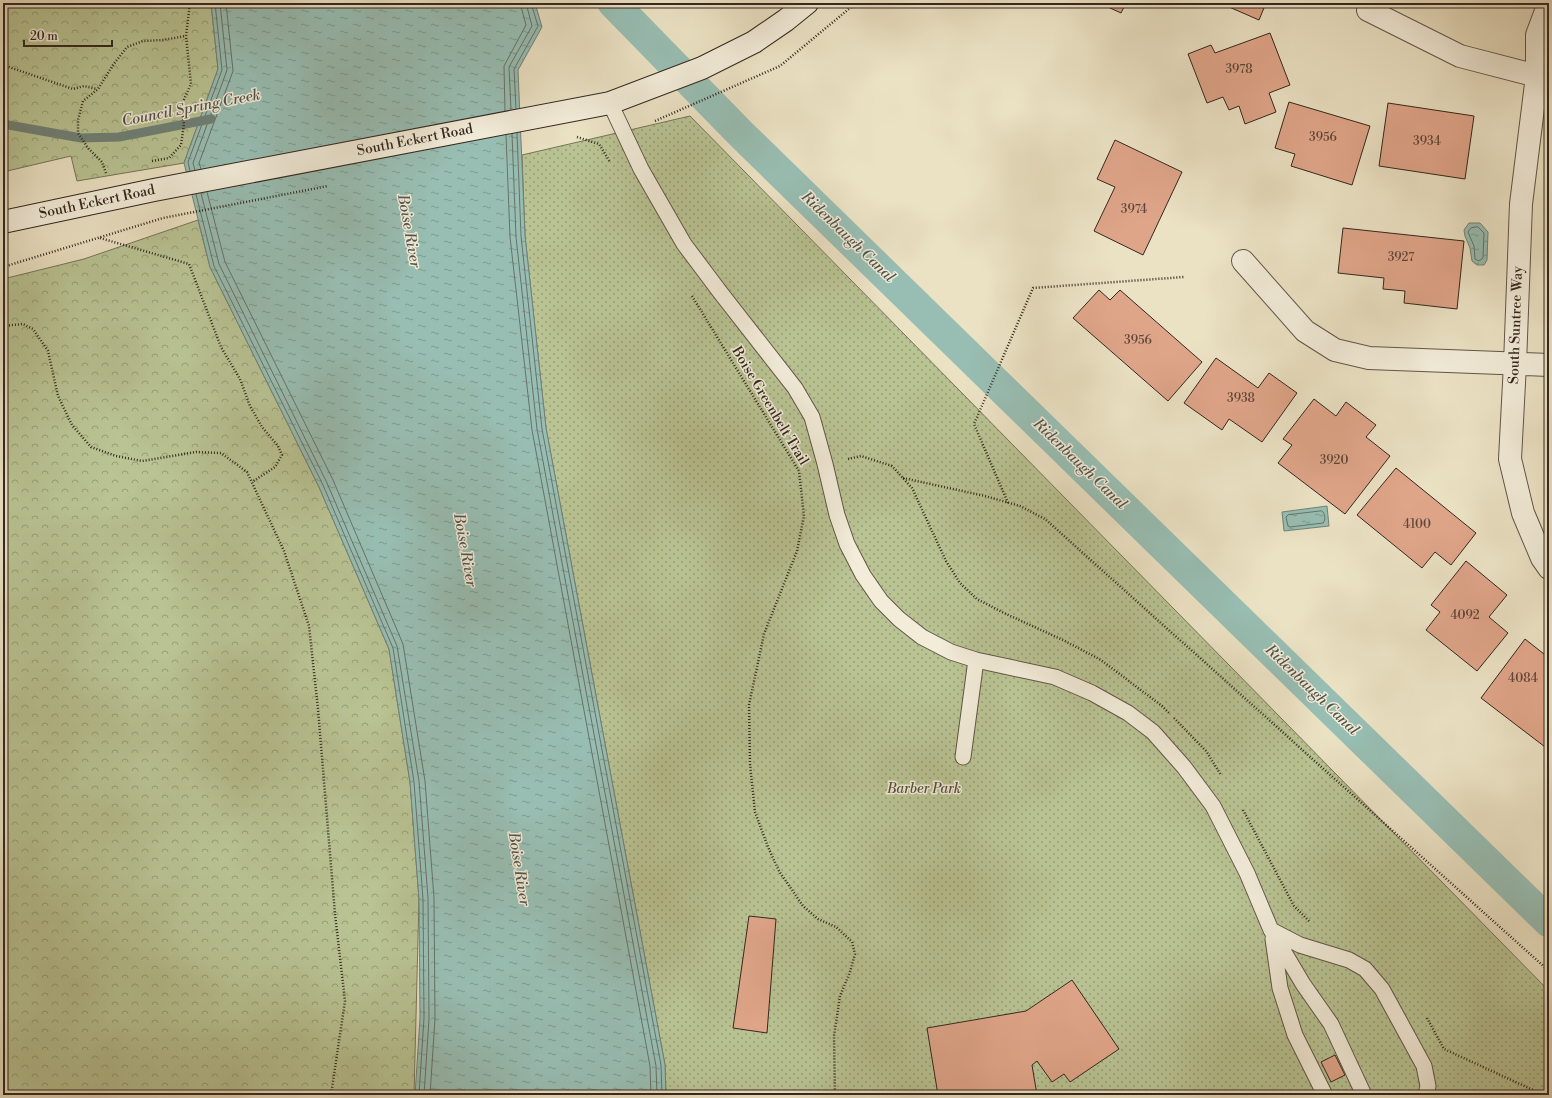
<svg xmlns="http://www.w3.org/2000/svg" width="1552" height="1098" font-family="'Libre Bodoni',serif">
<defs>
<pattern id="forest-crowns" width="20" height="18" patternUnits="userSpaceOnUse"><rect width="20" height="18" fill="#b9c393"/><path d="M2 6a3 3 0 1 1 6 0M12 15a3 3 0 1 1 6 0" fill="none" stroke="#979e77"/></pattern>
<pattern id="park-dots" width="8" height="8" patternUnits="userSpaceOnUse"><rect width="8" height="8" fill="#b9c393"/><path d="M2 2h.1M6 6h.1" fill="none" stroke="#979e77" stroke-width="1.8" stroke-linecap="round"/></pattern>
<pattern id="water-ripples" width="26" height="14" patternUnits="userSpaceOnUse"><rect width="26" height="14" fill="#98beb3"/><path d="M2 4q2-2 4 0t4 0M15 11q2-2 4 0t4 0" fill="none" stroke="#7d9a91"/></pattern>
</defs>
<rect width="100%" height="100%" fill="#ebe2c4"/>
<filter id="stains"><feTurbulence type="fractalNoise" baseFrequency=".005" numOctaves="4"/><feColorMatrix values="0 0 0 0 .2 0 0 0 0 .09 0 0 0 0 .02 0 0 0 .5 -.17"/></filter>
<radialGradient id="worn" r=".72"><stop offset=".6" stop-color="#630" stop-opacity="0"/><stop offset="1" stop-color="#630" stop-opacity=".3"/></radialGradient>
<path fill="url(#forest-crowns)" stroke="#767559" d="M3,3H211L218,69L184,163L77,181L71,156L3,172Z
M198,220L210,267L319,487L389,649L410,782L419,899L414,1095H3V279L84,259Z"/>
<path fill="url(#park-dots)" stroke="#767559" d="M690,116L1549,991V1095H666L665,1065L546,428L525,236L522,155Z"/>
<path fill="url(#water-ripples)" stroke="#708278" d="M211,3H535L542,27L518,70L525,236L546,428L665,1065L666,1095H415L420,1018L419,899L410,782L389,649L319,487L210,267L184,163L218,69Z
M1469,223H1480L1488,232L1487,260L1484,265H1477L1472,261L1470,248L1465,236L1464,230Z
M1327,506L1329,526L1284,531L1282,512Z"/>
<g fill="none" stroke-linecap="round" stroke-linejoin="round">
<path stroke="#667269" stroke-width="1" d="M516,109L514,69L538,26L531,3
M511,110L509,67L532,26L526,3
M505,111L504,66L526,25L520,3
M517,133L521,236L542,429L661,1065L662,1095
M512,134L516,237L537,429L656,1066L657,1095
M506,135L510,237L532,430L650,1066L651,1095
M201,169L199,163L233,71L226,3
M195,170L193,163L227,70L220,3
M190,171L188,162L222,70L215,3
M207,192L225,262L333,480L403,644L425,781L434,898L435,1019L430,1095
M201,193L219,264L327,483L397,646L419,781L428,898L429,1019L424,1095
M196,194L214,266L323,485L393,648L414,782L423,899L424,1018L419,1095
M1478,227L1484,233L1483,258L1479,261L1475,259L1474,246L1468,232L1471,228Z
M1322,511C1325,513 1326,520 1323,523L1290,527L1288,526L1286,517L1288,515Z"/>
<path stroke="#708278" stroke-width="9" d="M3,124L81,138L119,137L211,119"/>
<path stroke="#98beb3" stroke-width="31" d="M613,3L741,134L1549,922"/>
</g>
<path fill="#dfa589" stroke="#34271f" d="M1099,3H1126L1121,13Z
M1220,3H1266L1259,20Z
M1270,33L1290,85L1269,93L1276,112L1245,124L1239,106L1229,110L1223,97L1207,103L1188,54L1211,45L1215,53Z
M1289,102L1370,126L1352,185L1291,166L1295,154L1275,148Z
M1388,103L1474,116L1465,179L1379,166Z
M1115,140L1182,172L1143,255L1094,231L1115,187L1097,179Z
M1343,228L1464,241L1457,309L1404,303L1405,291L1383,289L1384,278L1338,273Z
M1099,290L1110,300L1120,290L1202,362L1168,401L1073,318Z
M1216,358L1258,388L1269,373L1297,393L1262,442L1229,419L1222,430L1184,403Z
M1314,399L1336,416L1346,402L1376,425L1366,437L1390,456L1345,514L1278,463L1292,445L1283,439Z
M1396,468L1476,533L1451,565L1435,552L1422,568L1357,515Z
M1466,561L1507,595L1489,617L1508,633L1477,671L1426,630L1440,612L1431,605Z
M1525,639L1549,658V750L1481,698Z
M749,916L776,919L767,1033L733,1028Z
M1072,980L1119,1049L1070,1082L1064,1074L1052,1082L1037,1061L1032,1065L1037,1095H938L927,1028L1026,1011Z
M1335,1055L1345,1075L1331,1082L1321,1062Z"/>
<g fill="none" stroke-linecap="round" stroke-linejoin="round">
<g stroke="#625648" stroke-width="17">
<path id="lane" d="M610,103L641,169L684,244L720,292L795,388L812,417L825,464L837,515L847,544L863,575L881,601L899,619L922,637L951,652L976,660L1055,677L1092,693L1128,713L1153,732L1184,767L1213,806L1247,873L1271,930L1303,984L1331,1024L1364,1095
M963,757L976,660
M1271,930L1300,945L1349,960L1365,969L1382,989L1424,1066L1428,1086L1426,1095
M1273,939L1280,988L1295,1035L1325,1095"/>
</g>
<g stroke="#625648" stroke-width="24">
<path id="street" d="M1549,3L1537,35V76L1549,64
M1368,10L1460,56L1537,76L1521,204L1515,364L1510,459L1523,513L1542,558L1549,568
M1243,261L1305,331L1335,350L1369,358L1549,365"/>
</g>
<g stroke="#34271f" stroke-width="24">
<path id="secondary" d="M3,222L154,190L610,103L702,68L754,42L786,20L807,3"/>
</g>
<path stroke="#34271f" stroke-width="2.5" stroke-dasharray="1 2" stroke-linecap="butt" d="M200,3L211,7
M3,65L73,89L84,86L97,89
M655,121L780,66L856,3
M577,137L599,144L610,162
M152,161L169,158L181,145L184,124L181,106L191,84L186,36L190,3
M106,173L102,162L88,148L78,133V120L83,101L98,89L113,65L127,47L143,41L163,40L186,36
M100,238L189,264L221,347L240,379L250,406L262,427L278,446L282,455L275,467L252,482
M3,267L163,218L328,186
M692,296L799,471L804,516L797,551L764,634L749,705L750,764L755,812L768,847L779,871L803,906L818,919L836,927L852,942L855,954L850,972L840,996L834,1036L835,1095
M3,326L23,324L33,329L48,351L58,396L72,425L91,447L116,456L142,461L196,452L221,453L247,472L284,551L309,626L318,709L335,914L345,1001L331,1095
M848,459L861,456L892,466L912,488L946,561L960,583L977,599L1004,613L1065,641L1101,660L1162,706L1170,714
M903,478L985,496L1020,506L1045,519L1549,971
M1008,503L974,424L1033,288L1184,277
M1174,718L1206,751L1221,775
M1243,810L1294,906L1310,922
M1427,1018L1444,1049L1544,1095"/>
<use href="#lane" stroke="#f2ecd9" stroke-width="15"/>
<use href="#street" stroke="#f2ecd9" stroke-width="22"/>
<use href="#secondary" stroke="#f2ecd9" stroke-width="22"/>
</g>
<g text-anchor="middle" dominant-baseline="central" stroke-width="3" stroke-linejoin="round" paint-order="stroke">
<g font-size="12" fill="#5f463a">
<text x="1239" y="69">3978</text>
<text x="1323" y="137">3956</text>
<text x="1427" y="141">3934</text>
<text x="1134" y="209">3974</text>
<text x="1401" y="257">3927</text>
<text x="1138" y="340">3956</text>
<text x="1241" y="398">3938</text>
<text x="1334" y="460">3920</text>
<text x="1417" y="524">4100</text>
<text x="1465" y="615">4092</text>
<text x="1523" y="678">4084</text>
</g>
<g font-size="14" fill="#34271f" stroke="#f2ecd9">
<text transform="translate(415 140) rotate(-11)">South Eckert Road</text>
<text transform="translate(97 202) rotate(-12)">South Eckert Road</text>
<text transform="translate(1516 325) rotate(-88)">South Suntree Way</text>
<text transform="translate(770 406) rotate(59)">Boise Greenbelt Trail</text>
</g>
<g font-size="14" font-style="italic" fill="#554e3c" stroke="#f2ecd9">
<text x="924" y="789">Barber Park</text>
</g>
<g font-size="15" font-style="italic" fill="#52544b" stroke="#f2ecd9">
<text transform="translate(191 108) rotate(-11)">Council Spring Creek</text>
<text transform="translate(409 231) rotate(80)">Boise River</text>
<text transform="translate(848 237) rotate(44)">Ridenbaugh Canal</text>
<text transform="translate(1080 464) rotate(44)">Ridenbaugh Canal</text>
<text transform="translate(465 550) rotate(80)">Boise River</text>
<text transform="translate(1312 690) rotate(44)">Ridenbaugh Canal</text>
<text transform="translate(519 869) rotate(81)">Boise River</text>
</g>
</g>
<rect width="1552" height="1098" fill="none" stroke="#ebe2c4" stroke-width="16"/>
<rect x="4" y="4" width="1544" height="1090" fill="none" stroke="#34271f" stroke-width="2"/>
<rect x="8" y="8" width="1536" height="1082" fill="none" stroke="#34271f"/>
<path d="M24 40v6h88v-6" fill="none" stroke="#34271f" stroke-width="2"/>
<text x="30" y="40" font-size="12" fill="#34271f" stroke="#f2ecd9" stroke-width="3" paint-order="stroke">20 m</text>
<rect width="100%" height="100%" filter="url(#stains)"/>
<rect width="100%" height="100%" fill="url(#worn)"/>
</svg>
